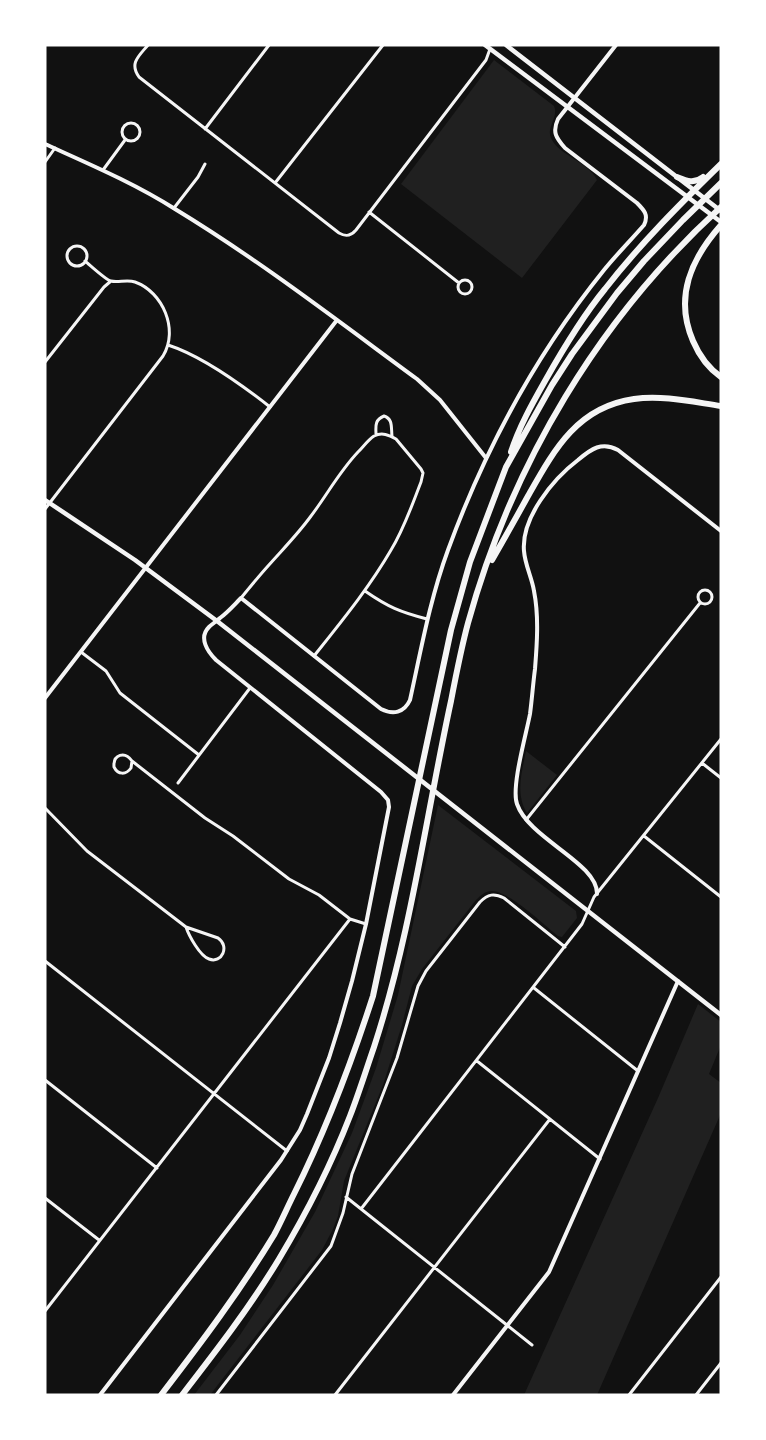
<svg xmlns="http://www.w3.org/2000/svg" width="766" height="1440" font-family="'Libre Baskerville',serif">
<rect width="100%" height="100%" fill="#111"/>
<path fill="#202020" d="M494,60L554,106C559,117 546,127 551,138C558,155 589,162 597,180L522,278L401,184Z
M526,751L557,775L527,813C515,794 522,772 526,751Z
M438,805L576,911L577,918L562,937L558,936C544,925 509,891 492,891C485,891 481,895 476,900L422,969L412,986L402,1025L383,1085L344,1181L338,1216L333,1229L322,1250L210,1395H194L240,1335L273,1285L315,1212L352,1133L376,1068L398,995Z
M698,1004L721,1022V1045L709,1074L721,1083V1113L597,1395H524L658,1098Z"/>
<g fill="none" stroke-linecap="round" stroke-linejoin="round">
<path stroke="#f5f5f5" stroke-width="3" d="M148,45C139,56 129,63 139,77L339,233C346,237 351,236 356,230L486,60L490,49
M122 132a9 9 0 1 1 18 0a9 9 0 1 1-18 0Z
M205,129L269,45
M45,162L55,148
M103,170L125,140
M275,183L383,45
M174,208L198,177L205,164
M369,212L459,283
M67 256a10 10 0 1 1 20 0a10 10 0 1 1-20 0Z
M458 287a7 7 0 1 1 14 0a7 7 0 1 1-14 0Z
M168,345C202,356 242,385 270,407
M45,362L104,287L111,281
M376,435C376,427 374,420 384,416C393,419 391,427 392,436
M45,509L163,356C179,330 163,292 135,282C127,279 118,283 111,281C106,280 90,265 85,261
M698 597a7 7 0 1 1 14 0a7 7 0 1 1-14 0Z
M365,591C388,607 400,612 427,619
M241,598C250,587 259,576 268,566C283,549 298,534 311,516C327,495 339,472 358,452C363,447 368,440 374,436C382,432 389,435 396,439L421,469L423,473L421,482C412,505 404,529 391,550C369,588 341,622 314,656
M81,652L106,671L120,693L199,755
M132,761L131,768C126,775 118,775 114,767C113,754 125,751 132,761L205,818L233,836L289,879L319,895L350,919L366,924
M702,763L721,778
M178,783L250,688
M45,808L87,851L186,927L218,938C230,946 222,964 209,959C200,956 189,936 186,927
M526,820L700,603
M644,836L721,897
M45,961L287,1151
M534,988L638,1071
M477,1061L600,1159
M45,1080L157,1168
M346,1197L532,1345
M45,1198L99,1240
M361,1209L582,924L594,897L721,739
M45,1311L350,919
M216,1395L331,1246L343,1213L352,1174L397,1058L418,986L426,971L480,902C488,894 494,893 504,898L565,947
M335,1395L550,1119
M629,1395L721,1277
M696,1395L721,1363"/>
<path stroke="#f5f5f5" stroke-width="4" d="M45,144C89,164 134,183 175,209C259,260 338,321 417,379L440,400L486,458
M45,698L337,320
M597,894C598,863 529,839 517,804C511,787 526,735 530,714C532,699 533,684 535,669C537,644 539,616 534,591C532,578 525,565 524,551C521,518 553,479 578,460C591,449 602,441 618,450L721,531
M100,1395L281,1160L300,1130L307,1114L329,1058L340,1023L352,981L366,924L389,807L388,800L381,792L216,660C208,652 198,638 209,627C212,624 217,621 220,618C228,612 234,605 241,598L381,709C393,715 404,713 410,700C421,650 430,599 448,550C485,449 537,353 604,270C617,254 631,240 644,225C649,215 644,210 637,203L565,148C556,138 552,132 558,119L616,45
M453,1395L549,1272L678,981"/>
<path stroke="#f5f5f5" stroke-width="4.5" d="M485,45L721,222
M506,45L721,211
M45,500L135,560L217,621L721,1015"/>
<path stroke="#f5f5f5" stroke-width="6" d="M677,177C687,181 694,184 703,177
M721,225C691,259 674,297 693,341C699,355 708,368 721,377
M511,452C519,427 532,404 545,381C563,349 582,317 605,289C640,244 680,204 721,164
M492,560C504,539 516,518 528,496C554,450 577,407 634,399C663,395 693,402 721,406
M161,1395C201,1343 240,1291 274,1235C281,1222 287,1208 294,1194C326,1130 351,1064 373,996L451,630L470,562L506,467L552,385L572,354L617,293L644,261L683,220L721,183
M182,1395C216,1351 250,1307 279,1259C306,1214 331,1165 350,1116C359,1093 366,1070 374,1047C411,934 426,816 451,701C456,675 461,649 468,623C512,464 599,318 721,207"/>
</g>
<rect width="766" height="1440" fill="none" stroke="#ffffff" stroke-width="93"/>
</svg>
